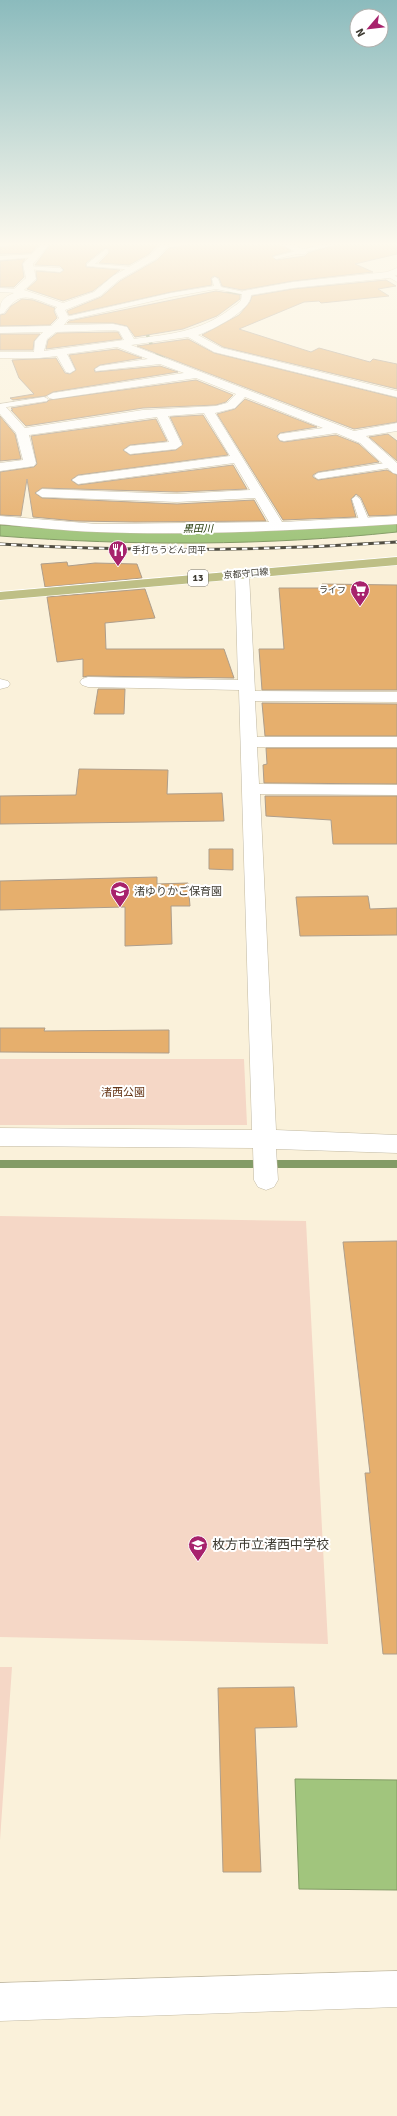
<svg xmlns="http://www.w3.org/2000/svg" width="397" height="2116" font-family="Signika,'Noto Sans JP',sans-serif">
<rect width="100%" height="100%" fill="#faf1da"/>
<path fill="#f5d7c6" d="M0,1059H244L247,1125H0Z
M0,1216L306,1221L328,1644L0,1637Z
M0,1667H12L0,1840Z"/>
<path fill="#a1c57d" stroke="#839b66" d="M397,523V532C265,546 132,546 0,536V525L82,530L337,527Z
M295,1779L397,1780V1890L299,1889Z"/>
<g fill="none" stroke-linecap="round" stroke-linejoin="round">
<path stroke="#839b66" stroke-width="3.5" d="M220,294L242,293
M145,325C148,340 153,353 167,361"/>
<path stroke="#839b66" stroke-width="8" d="M0,1164H397"/>
</g>
<path fill="#e6af6d" stroke="#ae9e8b" d="M17,245H38L31,253L0,254V247Z
M50,245H157L149,254L129,265L99,263L109,253V249L105,248L86,263V267L120,270L93,291L63,301L27,289L37,280L36,271L60,273L64,270L60,266L35,265Z
M187,245H282L291,251L272,256L276,260L305,256L308,253L335,245H397V254L355,264L373,272L293,281L242,290L222,286L219,278L214,276L211,278L212,285L171,292L69,315L67,311L101,297L120,281L157,260L169,248Z
M25,259L22,264L24,277L14,287H0V261Z
M386,280L396,286L378,289L389,296L321,303L319,301L304,302L239,329L311,352L319,348L370,362L373,359L397,364V389L223,347L202,335L239,315L250,302L252,296L293,289Z
M216,291L240,295V299L217,316L183,329L135,337L127,326L113,323H67L69,321Z
M22,299L33,300L55,308L54,311L57,318L50,325L0,326V315L5,314L11,306Z
M113,332H118L122,339L46,349L48,340L57,333Z
M0,334H40L34,341L33,350H0Z
M188,339L214,353L397,398V422L354,429L137,346Z
M117,349L142,358L100,365L94,369L95,372L160,366L178,372L53,392L46,396L13,400L10,398L34,394L19,378L12,360L56,358L65,373L70,374L76,370L69,355Z
M196,380L233,395L226,402L216,405L143,408L26,426L11,410H13L11,408L47,402L49,400Z
M245,399L317,427L280,433L277,436L280,441L284,442L336,435L359,444L379,462L318,472L313,475V477L318,480L387,470L397,475V515L369,516L361,498L356,494L351,499L356,517L283,520L217,414L235,409Z
M203,415L228,455L78,475L71,480L78,485L233,465L247,489L177,492L42,488L35,493L42,498L177,504L254,500L266,521L135,522L76,521L33,517L27,479L21,516L0,515V472L34,467L37,464L31,436L156,419L167,441L130,445L123,450L130,455L176,450L183,444L170,417Z
M0,416L15,434L21,459L0,461Z
M388,434L397,441V461L369,437Z
M67,562L68,566L95,563L137,564L142,578L45,587L41,564Z
M322,584L397,585V690H262L259,649H284L279,588H322Z
M145,589L155,618L105,623L106,649H224L234,678L88,676L83,677V659L57,662L47,597Z
M98,689H125L124,714H94Z
M262,703L397,704V736H265Z
M266,748H397V784L264,783L263,765L267,764Z
M79,769L168,770L167,794L222,793L224,821L0,824V796L76,795Z
M265,796H397V844H333L331,820L266,816Z
M209,849H233V870L209,869Z
M157,877V884L188,883L190,906H171L172,944L125,946V907L0,910V881Z
M368,896L370,909L397,908V935L300,936L296,897Z
M0,1028H45L44,1031L169,1030V1053L0,1052Z
M397,1241V1654H383L365,1473H370L343,1242Z
M294,1687L297,1727L255,1728L261,1872H223L218,1688Z"/>
<g fill="none" stroke-linecap="round" stroke-linejoin="round">
<g stroke="#c1b9a3" stroke-width="1">
<path id="service" d="M320,245H334L276,259L273,257Z
M106,249L108,250V252L95,264L133,267L136,269L135,270L87,266V264Z
M39,254V256L37,257L0,260V256Z
M26,266L60,268L63,270L60,272L28,269L26,268Z
M387,274H391L397,277V282L387,276Z
M215,277L218,279L221,287L249,293L246,295L216,289L171,297L73,319L64,320L61,318L171,293L214,286L212,279Z
M0,288L17,289L20,291L17,293L0,292Z
M44,397L48,399L47,401L0,408V404Z
M392,462L395,463V467L318,479L314,476L318,473Z
M356,496L360,499L370,523L368,525L365,526L360,523L352,499Z"/>
</g>
<g stroke="#c1b9a3" stroke-width="1">
<path id="minor" d="M40,245H49L33,264L36,279L24,290L63,303L94,292L113,276L150,255L160,245H170L156,259L119,280L100,296L65,310L69,318L64,325L113,324L127,327L134,339C170,334 199,332 229,310C232,307 239,304 241,300C242,297 241,294 243,291L293,282L387,272L397,268V275L389,278L293,288L251,295C251,311 212,330 198,335L222,348L397,391V397L214,352L188,337L131,345L354,431L397,423V431L366,436L397,463V474L393,473L360,443L336,433L284,441L280,440L278,437L280,434L323,428L245,397L235,408L215,413L282,522L397,516V524C298,530 196,536 97,532C65,531 32,527 0,524V516L97,524L269,522L255,498L177,502L42,497L36,493L42,489L177,494L250,490L234,463L78,484L72,480L78,476L230,456L204,413L168,416L182,445L176,449L130,454L124,450L130,446L169,442L157,417L29,435L36,463L34,466L0,471V463L23,460L16,433L0,414V404L4,405L25,428L143,410L216,406L227,403L236,394L196,378L53,399L49,398L47,396L53,393L184,373L160,364L96,371L95,369L100,366L148,359L117,347L67,354L75,370L70,373L66,372L57,356L39,358H0V352H34L35,341L43,332L0,333V327L51,326L59,318L55,310L57,307C32,299 21,288 4,313L0,314C0,301 2,298 14,293L12,291L14,289L26,278L23,264ZM113,330L119,331L124,340L44,351L47,339L56,332Z
M283,245H295L307,252L305,254H299Z
M242,570L247,571L249,574L255,691L397,692V702L255,701L257,737H397V747H257L259,784L397,785V795L260,794L276,1130L397,1135V1153L276,1149L278,1180L274,1187L266,1190L258,1187L254,1180L253,1148L0,1146V1128L252,1130L239,690L88,687L82,685L80,682L82,679L88,677L238,680L235,574L237,571Z
M0,679L8,681L10,684L8,687L0,689Z
M397,1971V2007L0,2021V1983Z"/>
</g>
<g stroke="#fff" stroke-width="1">
<path id="primary" d="M397,557V565L0,600V592Z"/>
</g>
<use href="#service" fill="#fff" fill-rule="evenodd"/>
<use href="#minor" fill="#fff" fill-rule="evenodd"/>
<use href="#primary" fill="#bebf86" fill-rule="evenodd"/>
<g stroke="#504d42" stroke-width="3">
<path id="rail" d="M0,544C133,552 264,551 397,542"/>
</g>
<use href="#rail" stroke="#fff" stroke-width="2" stroke-dasharray="5.5" stroke-linecap="butt"/>
</g>
<linearGradient id="sky" x2="0" y2="1"><stop stop-color="#8bbbbd"/><stop offset="0.45" stop-color="#fdf9ee"/><stop offset="1" stop-color="#fdf9ee" stop-opacity="0"/></linearGradient>
<rect width="397" height="542" fill="url(#sky)"/>
<defs>
<g id="restaurant-pin" transform="scale(1)"><path d="M0 17L-7.5 6A9.5 9.5 0 1 1 7.5 6Z" fill="#a7226c" stroke="#fff"/><path d="M-5-6h1v4h1v-4h1v4h1v-4h1v5L-1.5 .5V6h-2V.5L-5-1ZM5-6V6H3V1.5H1.5Q1.5-4 5-6Z" fill="#fff"/></g>
<g id="supermarket-pin" transform="scale(1)"><path d="M0 17L-7.5 6A9.5 9.5 0 1 1 7.5 6Z" fill="#a7226c" stroke="#fff"/><path d="M-6-5.5h2.5l.6 2H6L4.5 2H-2.5L-4.4-4H-6ZM-1.5 3.2a1.3 1.3 0 1 0 .1 0ZM3 3.2a1.3 1.3 0 1 0 .1 0Z" fill="#fff"/></g>
<g id="school-pin" transform="scale(1)"><path d="M0 17L-7.5 6A9.5 9.5 0 1 1 7.5 6Z" fill="#a7226c" stroke="#fff"/><path d="M0-5L7-2L0 1L-7-2ZM-4 1L0 2.5L4 1V4Q0 6-4 4Z" fill="#fff"/></g>
</defs>
<g fill-rule="evenodd">
<use href="#restaurant-pin" x="118" y="550"/>
<use href="#supermarket-pin" x="360" y="590"/>
<use href="#school-pin" x="120" y="891"/>
<use href="#school-pin" x="198" y="1545"/>
</g>
<g text-anchor="middle" dominant-baseline="central" stroke-width="4" stroke-linejoin="round" paint-order="stroke">
<g font-size="9" fill="#3d3a31" stroke="#fff" text-anchor="start">
<text x="132" y="550">手打ちうどん 団平</text>
<text x="346" y="590" text-anchor="end">ライフ</text>
</g>
<g font-size="9" fill="#3d3a31" stroke="#fff">
<text transform="translate(246 574) rotate(-5)">京都守口線</text>
</g>
<g font-size="10" font-style="italic" fill="#1f3500" stroke="#fff">
<text transform="translate(198 529) rotate(-1)">黒田川</text>
</g>
<rect fill="#fff" stroke="#77756f" stroke-width="1" x="188" y="570" width="20" height="16" rx="3"/>
<g font-size="10" font-weight="bold" fill="#3d3a31">
<text x="198" y="578">13</text>
</g>
<g font-size="11" fill="#3d3a31" stroke="#fff" text-anchor="start">
<text x="134" y="891">渚ゆりかご保育園</text>
</g>
<g font-size="11" fill="#653516" stroke="#fff">
<text x="123" y="1092">渚西公園</text>
</g>
<g font-size="13" fill="#3d3a31" stroke="#fff" text-anchor="start">
<text x="212" y="1545">枚方市立渚西中学校</text>
</g>
</g>
<g transform="translate(369 28) rotate(242)"><circle r="19" fill="#ffffff" stroke="#b1b0ad"/>
<path d="M0-3L7 15L0 10L-7 15Z" fill="#a7226c"/>
<text y="-6" font-size="11" font-weight="bold" text-anchor="middle" fill="#3d3a31">N</text>
</g>
</svg>
